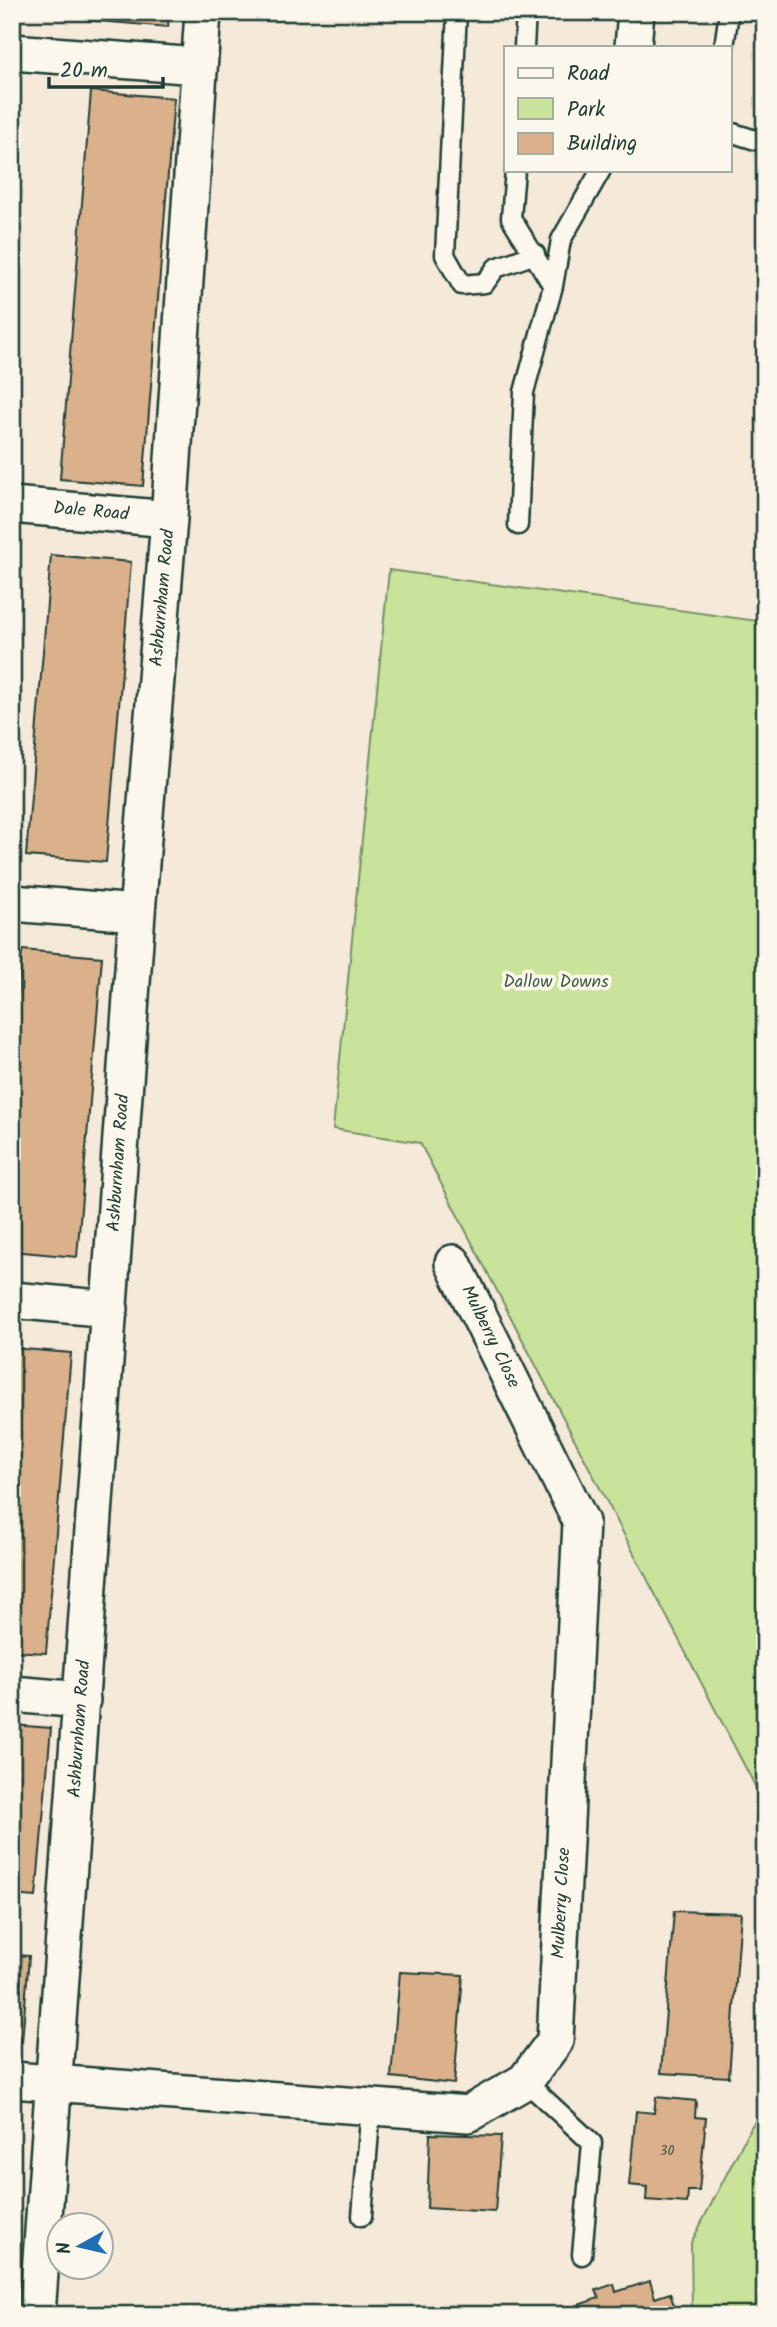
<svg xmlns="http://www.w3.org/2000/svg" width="777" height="2327" font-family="Kalam,sans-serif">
<rect width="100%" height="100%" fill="#f5e9d9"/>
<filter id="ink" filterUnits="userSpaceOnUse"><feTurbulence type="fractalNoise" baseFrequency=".0143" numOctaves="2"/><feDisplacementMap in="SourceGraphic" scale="14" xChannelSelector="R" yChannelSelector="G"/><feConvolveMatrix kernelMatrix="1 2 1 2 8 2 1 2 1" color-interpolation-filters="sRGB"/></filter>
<g filter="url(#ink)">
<path fill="#cae39a" stroke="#749067" stroke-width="2" d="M389,570L765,622V1805L420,1143L333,1129Z
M765,2107V2315H692L691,2243L751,2127Z"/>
<path fill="#dbb18c" stroke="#1f3d34" stroke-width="2" d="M89,12H169L168,27L88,20Z
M91,91L174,98L143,486L60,479Z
M51,555L131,562L106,862L26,856Z
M22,950L102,957L77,1257L12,1251V1067Z
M12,1348L71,1353L46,1653L12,1651Z
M12,1725L51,1728L36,1897L12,1895Z
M674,1911L741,1913L729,2077L661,2073Z
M12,1955L29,1956L22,2042L12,2041Z
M400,1972L463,1975L454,2084L391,2077Z
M656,2097L696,2101L695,2117L706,2118L699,2191H688L687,2203L646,2200L647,2187L629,2185L636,2111L654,2113Z
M430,2134L501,2136L495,2212L427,2208Z
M650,2281L655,2298L670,2293L677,2315H549L599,2298L596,2290L614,2284L616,2292Z"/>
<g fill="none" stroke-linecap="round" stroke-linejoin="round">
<g stroke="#1f3d34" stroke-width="23">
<path id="lane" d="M457,12L445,255L462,285L485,283L496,268L535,254
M524,47L526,12
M724,47L729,12
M730,132L765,143
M515,170L511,218L553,286
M518,525L524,392L553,286L561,240L601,170
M525,2081L592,2143L582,2255
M362,2216L371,2107"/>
</g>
<g stroke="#1f3d34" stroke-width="40">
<path id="street" d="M633,47L636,12
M12,52L198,66
M12,505L169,519
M12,903L137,913
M12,1300L110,1309
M12,1694L82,1700
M12,2080L468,2114L525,2081L555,2041L581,1522L453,1263
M37,2315L137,913L169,519L203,12"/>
</g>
<use href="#lane" stroke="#fbf7ec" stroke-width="18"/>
<use href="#street" stroke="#fbf7ec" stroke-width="35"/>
</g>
</g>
<g text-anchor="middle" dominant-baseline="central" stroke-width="7" stroke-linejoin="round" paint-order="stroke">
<g font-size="14" fill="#4e5a4a">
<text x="667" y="2151">30</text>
</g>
<g font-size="18" fill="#1f3d34" stroke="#fbf7ec">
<text transform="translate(91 512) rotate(5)">Dale Road</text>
<text transform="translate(163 598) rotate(-85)">Ashburnham Road</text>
<text transform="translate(119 1163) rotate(-86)">Ashburnham Road</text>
<text transform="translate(490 1337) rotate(64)">Mulberry Close</text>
<text transform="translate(80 1729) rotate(-86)">Ashburnham Road</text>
<text transform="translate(562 1903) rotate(-87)">Mulberry Close</text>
</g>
<g font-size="18" fill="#415e48" stroke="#fbf7ec">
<text x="556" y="982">Dallow Downs</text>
</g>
</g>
<rect width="777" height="2327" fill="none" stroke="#fbf7ec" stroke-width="42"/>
<rect x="21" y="21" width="735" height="2285" fill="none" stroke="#1f3d34" stroke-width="2.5" filter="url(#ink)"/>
<rect x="504" y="46" width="228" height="126" fill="#fbf7ec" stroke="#a3ada2" stroke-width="2"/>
<rect x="518" y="68" width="35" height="10" fill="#fbf7ec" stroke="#a3ada2" stroke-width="2"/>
<text x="567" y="80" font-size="21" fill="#1f3d34">Road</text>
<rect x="518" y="98" width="35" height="21" fill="#cae39a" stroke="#a3ada2" stroke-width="2"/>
<text x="567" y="116" font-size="21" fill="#1f3d34">Park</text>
<rect x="518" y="133" width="35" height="21" fill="#dbb18c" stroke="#a3ada2" stroke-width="2"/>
<text x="567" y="150" font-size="21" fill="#1f3d34">Building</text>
<g transform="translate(80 2246) rotate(262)"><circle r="33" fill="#fbf7ec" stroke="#a3ada2" stroke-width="2"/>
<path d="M0-5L12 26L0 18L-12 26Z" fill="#1f6fb2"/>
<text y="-10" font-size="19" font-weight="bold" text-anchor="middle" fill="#1f3d34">N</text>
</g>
<path d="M49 77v10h114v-10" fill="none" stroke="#1f3d34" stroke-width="3.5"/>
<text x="60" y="77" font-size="21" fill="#1f3d34" stroke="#fbf7ec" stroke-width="5" paint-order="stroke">20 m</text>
</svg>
